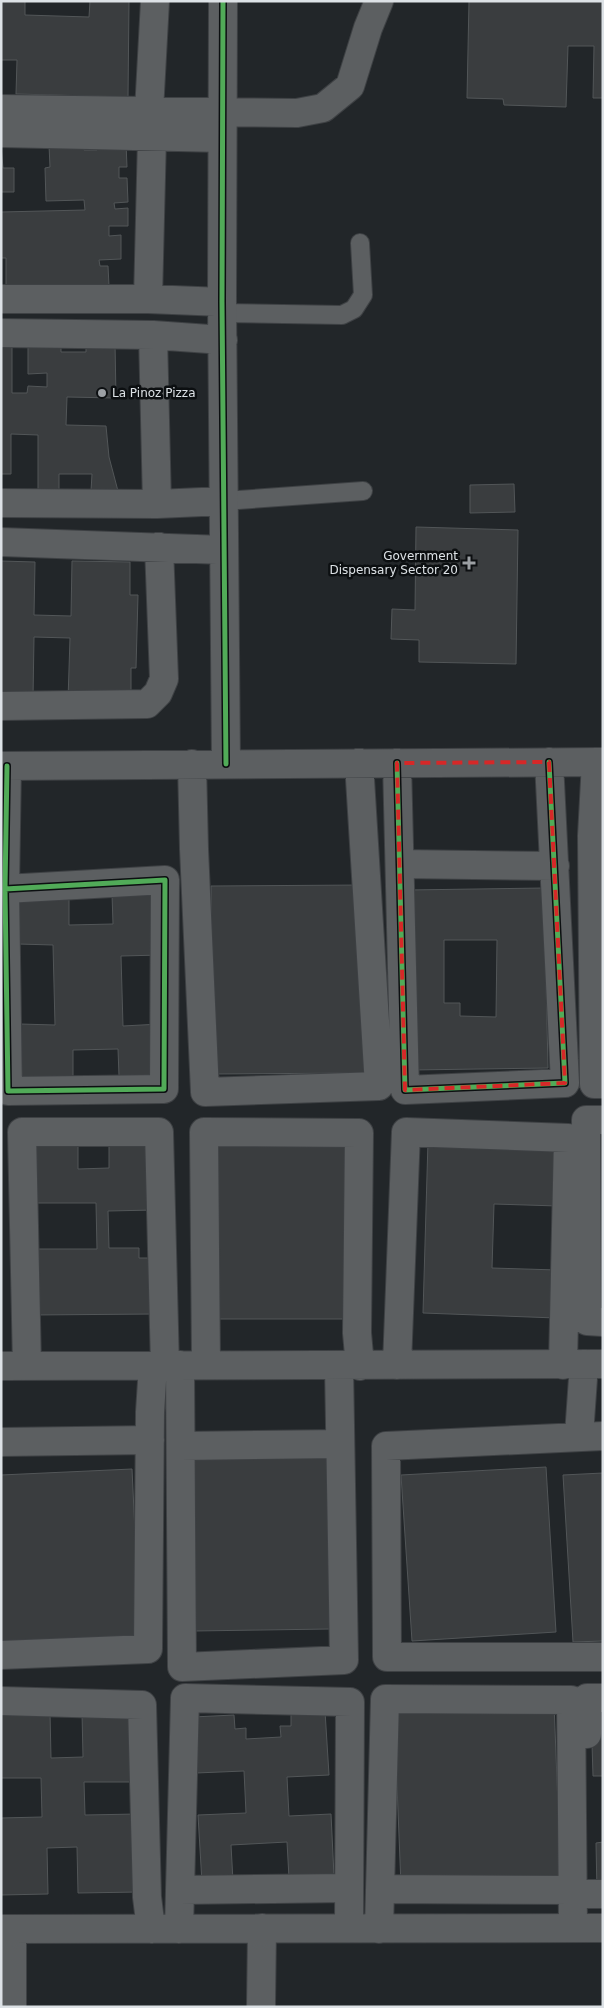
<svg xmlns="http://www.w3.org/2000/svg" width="604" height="2008" font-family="'DejaVu Sans',sans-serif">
<rect width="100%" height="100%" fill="#222629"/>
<path fill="#3a3d3f" stroke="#525658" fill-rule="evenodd" d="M1,1H25V15L89,17L90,1H129L128,97L16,94L17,60H1Z
M469,1H603V98H593L594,46H568L566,107L504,105L503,99L467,98Z
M126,143L127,167H119V178H127L128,202L114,203L115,209L128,208V226H109V236L121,235V259L99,260L100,266H108L109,286H6V258H1V212L85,210L84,200L46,201L45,168L50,167L49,145L84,144V150H97V144Z
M1,146L3,168H14V192H1Z
M1,342H12V393H27L28,386L47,387V373L28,374V342H61V352H86V343H115L116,398L67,397L66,425L106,426L109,457L118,491H91L92,474H59V490H38V435L11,434V474H1Z
M514,484L515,512L470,513V485Z
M416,527L518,530L516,664L419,662V640L391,639L392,609L415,610Z
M1,561L35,562L34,615L71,616L72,561L130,562V595H138L136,668H131V701L68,700L70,638L34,637L33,698L1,697Z
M363,885L365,1073L213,1074L211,886Z
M544,888L548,1068L412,1070L408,890ZM444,940H497L496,1017L460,1016V1003H444Z
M160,893L161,955L121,956L123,1026L160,1024L162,1075L119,1076L118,1049L73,1050V1077L22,1078L20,1024L55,1025L53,945L18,944L17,896L69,895V925L113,924L112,894Z
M592,1128H603V1313H594Z
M78,1138V1169L109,1168V1138H153L154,1210L108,1211L109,1248H139V1258H155L156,1314L32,1315L31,1249H97L96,1203H31L30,1139Z
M212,1139H354L355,1319H212Z
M428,1141L560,1145L558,1206L494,1204L492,1268L557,1270L556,1318L423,1313Z
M327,1457L330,1629L194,1631L192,1458Z
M546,1467L556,1632L412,1641L401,1475Z
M132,1469L140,1638L1,1644V1475Z
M603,1473V1641L573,1642L563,1475Z
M554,1704L561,1881L401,1886L394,1709Z
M325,1711L329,1775L287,1777L289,1816L331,1814L334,1876L289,1878L287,1842L231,1845L233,1881L202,1883L198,1815L246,1813L244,1771L196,1773L193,1717L234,1715L235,1729L246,1728V1739L281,1737L280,1726H291V1712Z
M591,1711H603V1776H593Z
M135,1712L136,1782H84L85,1815L137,1814L139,1892L78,1893L77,1847L47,1848L48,1894L1,1895V1818L42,1817L41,1778H1V1714L50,1713L51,1758L83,1757L82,1713Z
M603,1842V1891H597L596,1843Z"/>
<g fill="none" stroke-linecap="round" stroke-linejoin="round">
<g stroke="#3e4144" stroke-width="20">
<path id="service" d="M222,313L342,315L354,309L363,295L360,243
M224,501L363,491"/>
</g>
<g stroke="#3e4144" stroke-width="30">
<path id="minor" d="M223,1L222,302L226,764
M1,109L297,113L323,108L350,86L368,28L379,1
M149,111L155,1
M1,133L222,138
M1,299H148L222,302
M148,299L152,137
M1,333L153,335L223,340
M153,335L157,504
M1,503L157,504L224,501
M1,542L224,550
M1,706L147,704L158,693L164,679L159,547
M596,762L592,836L594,1084H603
M397,763L405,1090L565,1083L549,762
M192,764L194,849L205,1092L379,1086L359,763
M1,766L603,762
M400,864L555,866
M5,889L165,880L164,1089L8,1091L5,889L7,766
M603,1120H586L587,1321L603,1322
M180,1365L182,1667L344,1660L339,1366
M206,1365L204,1132L359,1133L357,1333L360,1366
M397,1365L406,1132L568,1138L563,1365
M1,1366L603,1364
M27,1366L22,1132H159L165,1366
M579,1435L584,1364
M603,1436L386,1446L387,1657H603
M1,1442L150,1440
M181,1446L340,1444
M1,1655L148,1649L150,1412L153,1366
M1,1701L142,1705L147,1897L151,1929
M587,1734V1698H603
M380,1889L573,1890
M180,1890L349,1888
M585,1894H603
M1,1929L603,1928
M179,1929L185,1698L350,1702L349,1928
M379,1929L385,1699L571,1700L573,1928
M12,2007V1929
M261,2007L262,1928"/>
</g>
<use href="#service" stroke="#5c5f61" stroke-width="18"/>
<use href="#minor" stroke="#5c5f61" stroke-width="28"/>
<g stroke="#0c0f11" stroke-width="8">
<path id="cycleway" d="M223,1L222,302L226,764
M397,763L405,1090L565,1083L549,762
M5,889L165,880L164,1089L8,1091L5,889L7,766"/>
</g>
<use href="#cycleway" stroke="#51ab58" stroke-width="5"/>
</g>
<path fill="none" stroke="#d62828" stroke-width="4" stroke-dasharray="10 6" stroke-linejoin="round" d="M549,762L565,1083L405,1090L397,763Z"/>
<g fill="#9ca0a4" stroke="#0c0f11" stroke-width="2">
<circle cx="102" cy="393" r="5"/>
<path d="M466.5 555.5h5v5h5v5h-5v5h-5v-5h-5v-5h5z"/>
</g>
<g text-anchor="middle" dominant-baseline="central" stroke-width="5" stroke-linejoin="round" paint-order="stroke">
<g font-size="12" fill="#dde2e6" stroke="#0c0f11" text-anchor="start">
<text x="112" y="393">La Pinoz Pizza</text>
<text x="458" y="556" text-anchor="end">Government<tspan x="458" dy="14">Dispensary Sector 20</tspan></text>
</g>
</g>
<rect width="604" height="2008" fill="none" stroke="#dde2e6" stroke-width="5"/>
</svg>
